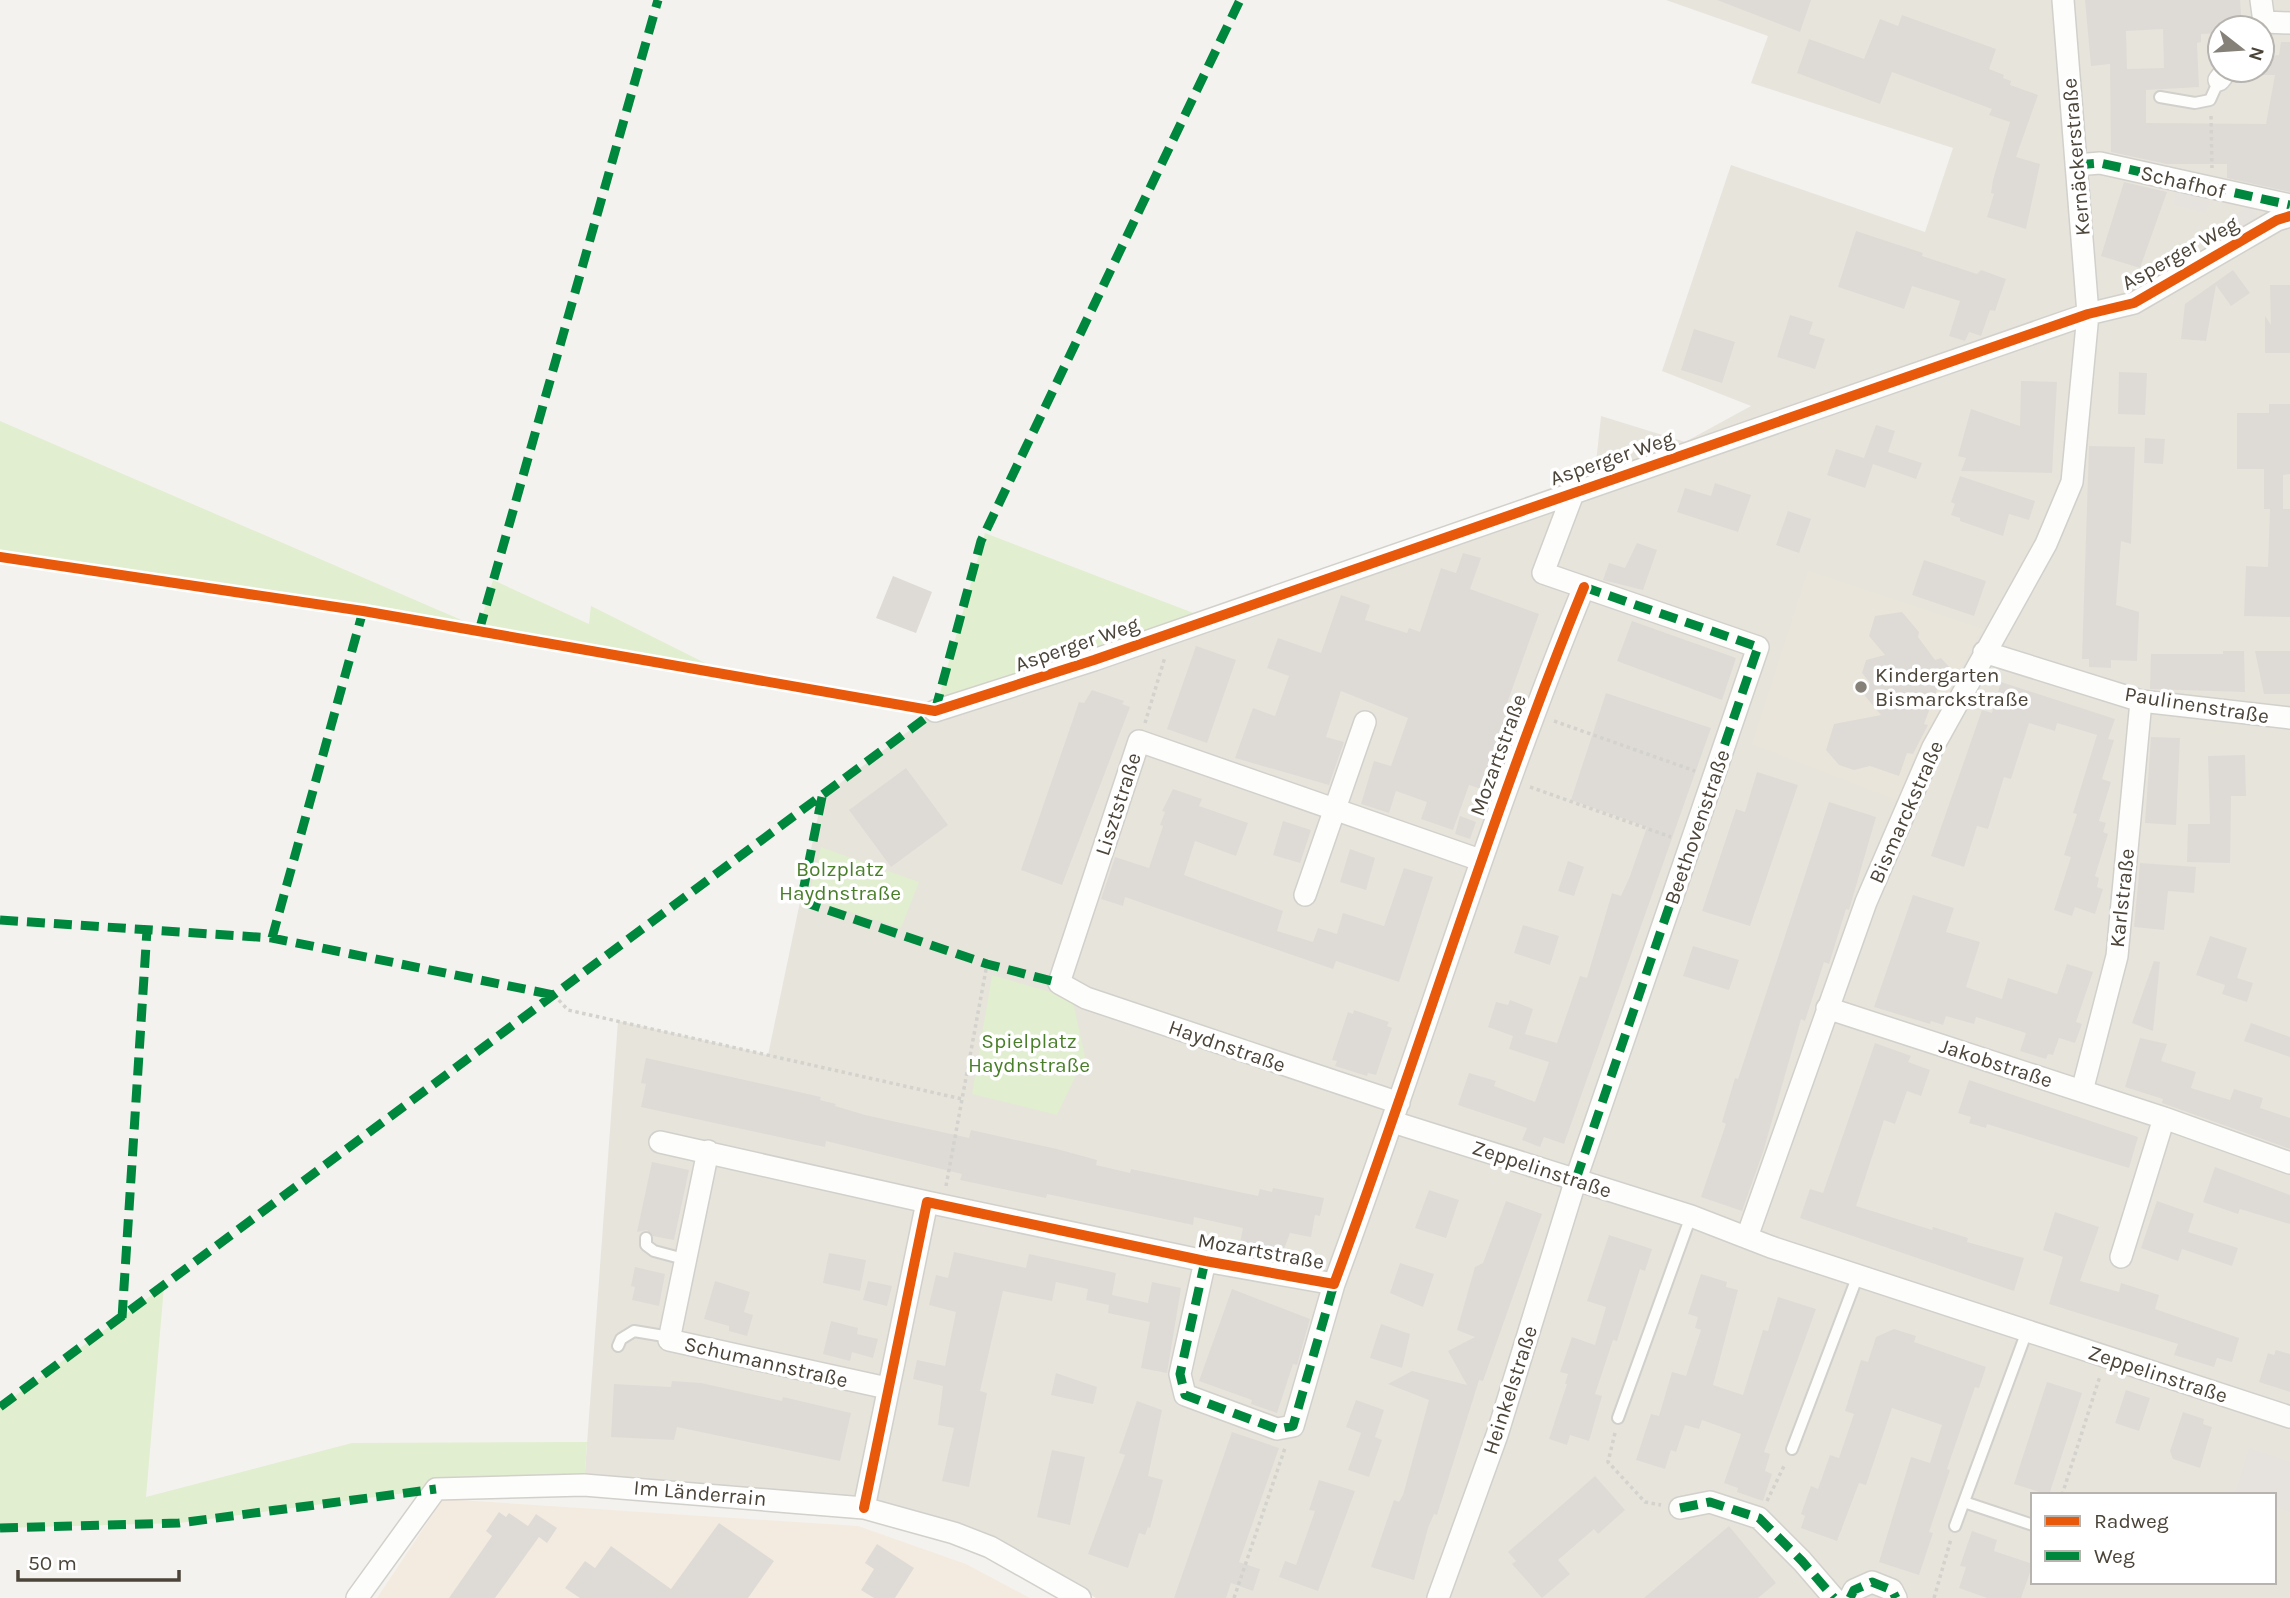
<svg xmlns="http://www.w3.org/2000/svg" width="2290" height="1598" font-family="Karla,sans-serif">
<rect width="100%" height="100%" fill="#f4f2ee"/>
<path fill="#e7e4dc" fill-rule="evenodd" d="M1666,0H2290V1598H1096L1044,1567L864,1508L584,1485L618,1021L768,1055L822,797L935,711L1593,491L1601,416L1685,442L1751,406L1662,371L1731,165L1925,232L1953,148L1751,83L1768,36ZM2220,28H2262V70H2220ZM2033,1495H2274V1582H2033Z"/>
<path fill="#f3ebdf" d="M443,1499L858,1526L966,1564L1030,1598H377Z"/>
<path fill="#eae5da" d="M1808,571L1982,629L1913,760L1899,801L1752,744Z"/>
<path fill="#e1eecf" d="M0,421L466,622L478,631L493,580L589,624L591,606L729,675L363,611L0,557Z
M985,533L1209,619L935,711Z
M821,847L919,882L901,928L808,899Z
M992,975L1072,998L1085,1056L1057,1115L972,1094Z
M164,1286L146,1497L352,1443L587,1442L584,1485L436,1489L179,1523L0,1528V1407Z"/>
<path fill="#e6e3df" d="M2176,189L2210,198L2206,213L2173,205Z
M2250,205L2259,218L2210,250L2202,237Z
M2249,1448L2290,1462V1512L2274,1507V1495H2234Z"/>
<path fill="#dedbd6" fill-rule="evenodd" d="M1717,0H1811L1800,32Z
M2085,0H2240L2242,28H2220V33L2201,34V42L2197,43L2199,87L2146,90V123L2266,124L2275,75H2262V57L2279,55L2281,42H2290V192L2227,178V164H2167L2111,152L2110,64L2091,66ZM2163,29L2164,68L2127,69L2126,31Z
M1902,15L1996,49L1989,69L2004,75L2003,78L2011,81L2010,85L2038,95L2016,157L2040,164L2026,229L1987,217L1994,194L1991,193L1993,180L2010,122L1989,115L1992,109L1892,72L1880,104L1797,73L1809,39L1864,59L1880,19L1898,26Z
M2124,182L2167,192L2140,268L2101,256Z
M1856,231L1923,253L1922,256L1977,274L1981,270L2006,279L1995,311L1990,310L1981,336L1969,332L1965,341L1949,336L1960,301L1912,286L1904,309L1838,287Z
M2233,270L2250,293L2231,306L2216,285L2206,341L2181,339L2185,304Z
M2270,285H2290V353H2265V316L2271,325Z
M1790,315L1813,322L1809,334L1825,339L1815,369L1777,357Z
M1694,329L1735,342L1722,383L1681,370Z
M2119,372L2147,373L2145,415L2118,414Z
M2021,381L2057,382L2052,473L1961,471L1966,458L1958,456L1971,409L2020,426Z
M2269,404H2290V474L2283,475V509H2290V617L2244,616L2246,566L2268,567L2270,509H2264V469H2237V413H2269Z
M1876,425L1895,431L1888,452L1922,463L1916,479L1873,464L1865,488L1827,475L1836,449L1864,458Z
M2145,438L2165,439L2163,464L2144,463Z
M2089,446L2135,447L2131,544L2121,541L2116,605L2139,612L2137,661L2111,660V668L2089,667V659H2082Z
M1960,476L2035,501L2029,520L2009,514L2003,536L1960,521V518L1951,515L1955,504L1951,502Z
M1715,483L1751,495L1738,532L1677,512L1685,488L1711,496Z
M1788,511L1811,519L1799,553L1776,545Z
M1637,543L1657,550L1643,590L1603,580L1609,563L1625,568Z
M1463,553L1481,558L1470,589L1539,614L1505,709L1517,713L1497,766L1487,791L1469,785L1453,830L1421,819L1427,802L1396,791L1389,813L1361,804L1374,761L1391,766L1408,718L1341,691L1326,737L1344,742L1329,785L1235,758L1253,708L1275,716L1289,676L1267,668L1278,638L1321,653L1341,595L1370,605L1365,620L1407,633L1409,628L1420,632L1441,568L1456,573Z
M1924,560L1986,581L1974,616L1912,595Z
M893,576L932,592L916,633L876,618Z
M1902,612L1919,632L1918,637L1935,660L1941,658L1955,673L1942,676L1924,724L1928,725L1913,754L1907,753L1899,776L1870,766L1854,770L1839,765L1826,750L1834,724L1881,715L1865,696L1870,683L1862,673L1866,660L1885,655L1869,636L1875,616Z
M1632,621L1736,658L1722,700L1617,661Z
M1196,646L1236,660L1207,743L1167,729Z
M2223,651H2244L2245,692L2150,689L2151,654H2223Z
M2255,651H2290V694H2264Z
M2001,682L2115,719L2108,739L2114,740L2102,779L2111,782L2099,821L2106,823L2103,832L2108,834L2095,876L2099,878L2097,887L2103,889L2095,914L2075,907L2072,916L2054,910L2071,857L2064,855L2077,814L2073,813L2097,735L2057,723L2055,731L2029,723L2011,779L2004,777L1988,829L1977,826L1964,867L1931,856L1982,710L1992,713Z
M1092,690L1124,701L1122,704L1130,707L1062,885L1021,870L1079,702L1084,703Z
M1606,693L1711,728L1564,1144L1544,1137L1540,1147L1522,1140L1527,1128L1458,1105L1469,1073L1496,1081L1494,1086L1535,1102L1549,1062L1509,1049L1513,1036L1488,1027L1496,1002L1508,1005L1510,1000L1533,1009L1525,1034L1557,1043L1580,976L1587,978L1612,893L1621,896L1630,876L1647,827L1571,800Z
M2151,737L2180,738L2176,825L2145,823Z
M2245,755L2246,796H2231L2230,863L2187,862L2188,824H2210L2208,756Z
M906,768L948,825L891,867L849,810Z
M1757,772L1798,785L1750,926L1702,911L1736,809L1745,812Z
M1173,789L1202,799L1199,806L1248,823L1236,856L1195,841L1184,875L1283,911L1277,931L1313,942L1318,928L1337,934L1343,913L1384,926L1404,868L1433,877L1399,982L1336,961L1333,969L1125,897L1123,906L1101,899L1115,857L1149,868L1163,826L1160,825L1165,812L1162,811Z
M1829,802L1876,817L1849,910L1846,909L1829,964L1824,962L1805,1021L1801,1019L1763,1152L1742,1211L1701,1197L1726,1124L1722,1122L1735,1078L1738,1079Z
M1460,816L1476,822L1470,839L1455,834Z
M1283,821L1311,830L1300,863L1273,855Z
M1350,849L1375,858L1366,890L1340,882Z
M1568,861L1584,867L1574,896L1558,891Z
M2140,863L2196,867L2194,893L2168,891L2164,930L2134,927Z
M1913,895L1954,908L1946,932L1980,942L1966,987L2002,999L2008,978L2057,994L2067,964L2093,972L2076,1022L2082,1024L2075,1043L2059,1038L2053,1055L2048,1054L2046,1059L2020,1051L2026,1033L1976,1017L1974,1024L1946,1016L1943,1025L1931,1021L1930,1024L1874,1007Z
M1523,925L1559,936L1550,965L1514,953Z
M2210,936L2247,948L2237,978L2253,983L2247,1002L2222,994L2225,985L2196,975Z
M1693,946L1739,960L1729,990L1683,976Z
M2154,961L2160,962L2153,1031L2132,1023Z
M1354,1010L1389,1022L1387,1026L1392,1028L1376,1075L1368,1073L1367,1076L1335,1066L1337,1061L1332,1060L1348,1012L1353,1014Z
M2251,1023L2290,1037V1057L2244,1041Z
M2140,1038L2167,1044L2161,1061L2196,1072L2191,1088L2230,1100L2234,1089L2263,1098L2260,1108L2290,1118V1149L2162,1103L2163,1099L2125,1087Z
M1875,1043L1911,1056L1908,1062L1930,1070L1921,1096L1907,1091L1895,1124L1884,1120L1856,1206L1932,1230L1933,1227L1968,1238L1967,1242L2024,1258L2014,1291L1800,1218L1810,1189L1823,1193Z
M646,1058L821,1097L820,1100L836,1104L835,1106L865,1115L969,1138L971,1130L1057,1149L1097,1160L1096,1165L1130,1173L1131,1169L1258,1196L1260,1189L1272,1192L1273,1188L1324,1198L1320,1216L1315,1215L1311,1237L1290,1233L1283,1252L1262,1247L1260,1253L1239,1248L1243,1228L1194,1217L1193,1225L1047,1194L1046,1198L960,1180L962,1174L826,1141L825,1147L641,1107L646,1084L641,1083Z
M1969,1080L2138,1137L2129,1168L1987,1124L1986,1128L1969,1123L1971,1117L1958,1113Z
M652,1162L689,1170L674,1240L653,1236L647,1230L637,1232Z
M2215,1167L2290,1195V1224L2240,1209L2238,1214L2203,1202Z
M1429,1190L1459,1200L1446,1238L1415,1228Z
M1506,1201L1542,1214L1483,1381L1479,1380L1437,1515L1434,1514L1428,1528L1414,1580L1371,1567L1394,1500L1399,1502L1403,1495L1429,1400L1388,1384L1412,1371L1467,1385L1448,1351L1475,1337L1457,1330L1475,1267L1483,1263Z
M2157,1201L2194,1214L2188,1232L2238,1248L2232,1266L2182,1249L2178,1261L2141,1248Z
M2055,1212L2099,1227L2080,1281L2119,1292L2121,1283L2159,1295L2155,1309L2239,1338L2232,1362L2217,1358L2214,1367L2174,1355L2178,1344L2049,1304L2063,1257L2043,1250Z
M1609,1235L1652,1249L1645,1271L1640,1269L1617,1341L1613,1340L1595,1394L1602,1396L1589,1441L1570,1435L1567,1445L1549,1439L1567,1384H1565L1568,1374L1560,1372L1572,1337L1595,1345L1606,1307L1587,1301Z
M954,1252L1026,1268L1029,1254L1116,1273L1112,1295L1148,1303L1152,1282L1181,1288L1167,1373L1141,1368L1150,1322L1108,1313L1109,1305L1086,1300L1088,1289L1056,1282L1052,1301L1003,1291L980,1391L987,1393L969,1487L942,1481L954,1428L938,1425L943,1386L913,1379L917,1360L945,1366L956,1312L929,1305L936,1275L948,1278Z
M829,1253L866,1260L860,1291L823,1283Z
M1400,1263L1434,1274L1423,1307L1390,1293Z
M635,1267L665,1274L659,1306L632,1300L635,1287L631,1286Z
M1701,1274L1727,1282L1726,1287L1738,1290L1713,1385L1743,1395L1763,1330L1768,1331L1778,1297L1816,1309L1764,1452L1770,1454L1765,1471L1772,1474L1763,1501L1737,1492L1738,1488L1724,1483L1741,1434L1702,1420L1699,1429L1685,1425L1676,1452L1671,1450L1665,1469L1636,1460L1651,1414L1659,1416L1672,1372L1686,1376L1701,1330L1695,1328L1698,1317L1688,1314Z
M715,1281L750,1292L744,1312L753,1315L747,1336L729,1331V1326L704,1319Z
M868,1281L892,1286L887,1306L863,1300Z
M1232,1289L1310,1319L1297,1365L1293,1364L1277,1413L1251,1404L1252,1400L1199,1381Z
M831,1321L858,1328L857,1334L878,1339L873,1358L852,1352L850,1361L823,1354Z
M1381,1324L1410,1334L1402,1368L1370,1358Z
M1894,1329L1916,1336L1914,1342L1986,1367L1979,1388L1975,1387L1947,1469L1950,1470L1929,1532L1933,1533L1919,1575L1879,1562L1911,1457L1930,1463L1942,1425L1892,1408L1866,1485L1859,1483L1837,1541L1801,1528L1805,1516L1801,1514L1811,1486L1818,1489L1830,1455L1839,1458L1854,1414L1845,1411L1861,1360L1868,1362L1876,1337Z
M2276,1350L2290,1354V1392L2259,1382L2268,1353L2274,1355Z
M1056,1373L1097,1387L1093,1404L1051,1395Z
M672,1381L701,1383L782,1401L783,1397L851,1413L840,1461L677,1427L674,1440L611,1437L614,1384L671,1387Z
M2047,1382L2082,1393L2049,1495L2014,1484Z
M2126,1390L2150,1398L2139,1431L2115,1423Z
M1356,1400L1384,1410L1375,1437L1382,1440L1369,1477L1348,1470L1361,1433L1346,1427Z
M1137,1401L1162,1410L1148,1476L1163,1480L1150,1528L1148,1527L1145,1535L1139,1533L1128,1568L1088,1554L1125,1455L1119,1453Z
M2183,1412L2204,1419L2203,1424L2212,1427L2200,1468L2173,1459L2170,1451Z
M1232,1432L1279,1448L1239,1562L1260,1569L1253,1591L1231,1583L1226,1598H1174Z
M1052,1450L1085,1457L1070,1525L1037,1517Z
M1595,1476L1625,1510L1598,1534L1594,1529L1558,1560L1570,1574L1542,1598L1512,1564L1516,1561L1508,1552Z
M1319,1480L1355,1491L1318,1591L1279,1577L1285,1561L1296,1565L1315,1511L1309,1510Z
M499,1512L506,1517L509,1513L528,1526L536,1514L557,1528L547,1543L539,1537L495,1598H449L492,1536L486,1531Z
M719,1523L774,1561L748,1598H580L565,1588L585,1561L595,1568L611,1546L671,1589Z
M1729,1526L1776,1583L1758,1598H1644Z
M1972,1531L1997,1540L1994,1551L2033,1564L2021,1598H1987L1959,1588L1966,1567L1960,1566Z
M877,1544L914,1568L895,1598H874L861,1590L874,1569L865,1563Z"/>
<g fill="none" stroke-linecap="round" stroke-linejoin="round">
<g stroke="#d2d0cb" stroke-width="14">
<path id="lane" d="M2160,97L2195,103L2210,100L2219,80
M646,1238V1245L654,1251L684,1259
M618,1346L621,1339L634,1331L670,1337
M1618,1418L1691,1216
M1792,1449L1858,1275
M1964,1502L2033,1525
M1955,1526L2027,1331"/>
</g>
<g stroke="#d2d0cb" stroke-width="24">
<path id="street" d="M2264,22L2290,23
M2260,28L2264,22L2261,0
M2219,80L2227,70
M2076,165L2100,163L2290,205
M1984,652L2141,701L2290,718
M935,711L1094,660L2088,314L2134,303L2277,220L2290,216
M1305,895L1365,722
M1827,1008L2164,1118L2290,1163
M2082,1091L2117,956L2141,701
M1399,1103L1086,998L1059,983L1139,741L1480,860
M1393,1122L1691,1216L1771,1247L2290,1417
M660,1142L927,1202
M708,1151L669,1340L887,1388
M1747,1237L1866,902L1933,747L2046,544L2072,482L2088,314L2063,0
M2121,1257L2164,1118
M1205,1261L1180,1374L1185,1395L1277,1429L1293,1426L1334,1284
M864,1508L927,1202L1205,1261L1334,1284C1420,1052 1490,816 1584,587
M1680,1508L1710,1502L1759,1518L1802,1561L1834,1598
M357,1598L436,1489L584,1485L864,1508L954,1533L990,1547L1080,1598
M1438,1598L1497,1435L1576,1179L1758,647L1543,573L1574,491
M1850,1598L1854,1590L1872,1582L1892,1590L1896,1598"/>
</g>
<path stroke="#d3d2cc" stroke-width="3.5" stroke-dasharray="3.5 3.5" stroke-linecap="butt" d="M2211,116L2212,168
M1554,721L1695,771
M1145,723L1165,657
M1530,787L1671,837
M554,995L568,1010L962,1099
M946,1186L987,964
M1615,1433L1608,1462L1645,1502L1661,1505
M2062,1495L2100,1376
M1767,1501L1785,1464
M1234,1598L1285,1448
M1934,1598L1951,1539"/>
<use href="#lane" stroke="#fdfdfc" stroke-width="10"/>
<use href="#street" stroke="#fdfdfc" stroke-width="21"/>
<path stroke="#00873e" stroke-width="9" stroke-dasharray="18 9" stroke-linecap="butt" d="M2076,165L2100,163L2290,205
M479,631L658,0
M935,711L981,541L1240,0
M822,797L801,901L987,964L1059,983
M0,920L272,938L554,995
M272,938L363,611
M1576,1179L1758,647L1584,587
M1205,1261L1180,1374L1185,1395L1277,1429L1293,1426L1334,1284
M122,1318L147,930
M0,1407L935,711
M1680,1508L1710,1502L1759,1518L1802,1561L1834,1598
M0,1528L179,1523L436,1489
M1850,1598L1854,1590L1872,1582L1892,1590L1896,1598"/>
<g stroke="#fff" stroke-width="15">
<path id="cycleway" d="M0,557L363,611L935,711L1094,660L2088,314L2134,303L2277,220L2290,216
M864,1508L927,1202L1205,1261L1334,1284C1420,1052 1490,816 1584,587"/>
</g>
<use href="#cycleway" stroke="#e8590c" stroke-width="10"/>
</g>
<circle fill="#868178" stroke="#fff" stroke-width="2.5" cx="1861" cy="687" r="7"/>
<g text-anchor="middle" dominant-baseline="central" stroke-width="7" stroke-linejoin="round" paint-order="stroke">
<g font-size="21" fill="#4b4439" stroke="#fff">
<text transform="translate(2076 157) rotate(-95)">Kernäckerstraße</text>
<text transform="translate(2183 182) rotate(13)">Schafhof</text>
<text transform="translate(2180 253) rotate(-29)">Asperger Weg</text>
<text transform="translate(1612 458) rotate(-19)">Asperger Weg</text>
<text transform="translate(1077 644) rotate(-19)">Asperger Weg</text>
<text transform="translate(2197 705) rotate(9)">Paulinenstraße</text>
<text transform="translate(1498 755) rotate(-70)">Mozartstraße</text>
<text transform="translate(1118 804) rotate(-72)">Lisztstraße</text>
<text transform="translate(1906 812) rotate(-66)">Bismarckstraße</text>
<text transform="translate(1697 827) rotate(-71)">Beethovenstraße</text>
<text transform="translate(2122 898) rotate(-84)">Karlstraße</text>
<text transform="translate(1227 1046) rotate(19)">Haydnstraße</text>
<text transform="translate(1996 1063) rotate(18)">Jakobstraße</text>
<text transform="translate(1542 1169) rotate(18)">Zeppelinstraße</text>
<text transform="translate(1261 1251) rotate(10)">Mozartstraße</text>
<text transform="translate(766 1362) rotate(13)">Schumannstraße</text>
<text transform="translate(2158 1374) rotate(18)">Zeppelinstraße</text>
<text transform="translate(1510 1390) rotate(-72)">Heinkelstraße</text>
<text transform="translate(700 1493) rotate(5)">Im Länderrain</text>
</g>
<g font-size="21" fill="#4b4439" stroke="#fff" text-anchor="start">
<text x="1875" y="675">Kindergarten<tspan x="1875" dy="24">Bismarckstraße</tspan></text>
</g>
<g font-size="21" fill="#4a7f2a" stroke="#fff">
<text x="840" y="869">Bolzplatz<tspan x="840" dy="24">Haydnstraße</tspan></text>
<text x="1029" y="1041">Spielplatz<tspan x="1029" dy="24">Haydnstraße</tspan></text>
</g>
</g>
<rect x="2031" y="1493" width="245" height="91" fill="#ffffff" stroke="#b7b4b0" stroke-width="2"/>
<rect x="2045" y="1516" width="35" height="10" fill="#e8590c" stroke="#b7b4b0" stroke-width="2"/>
<text x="2094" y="1528" font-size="21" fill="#4b4439">Radweg</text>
<rect x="2045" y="1551" width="35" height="10" fill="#00873e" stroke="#b7b4b0" stroke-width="2"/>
<text x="2094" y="1563" font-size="21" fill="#4b4439">Weg</text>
<g transform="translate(2241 49) rotate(107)"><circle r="33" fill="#ffffff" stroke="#b7b4b0" stroke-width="2"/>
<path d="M0-5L12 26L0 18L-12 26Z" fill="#868178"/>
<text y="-10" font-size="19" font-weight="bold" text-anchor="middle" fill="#4b4439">N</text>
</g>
<path d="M18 1570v10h161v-10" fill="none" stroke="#4b4439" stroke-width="3.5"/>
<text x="28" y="1570" font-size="21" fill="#4b4439" stroke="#ffffff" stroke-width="5" paint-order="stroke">50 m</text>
</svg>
